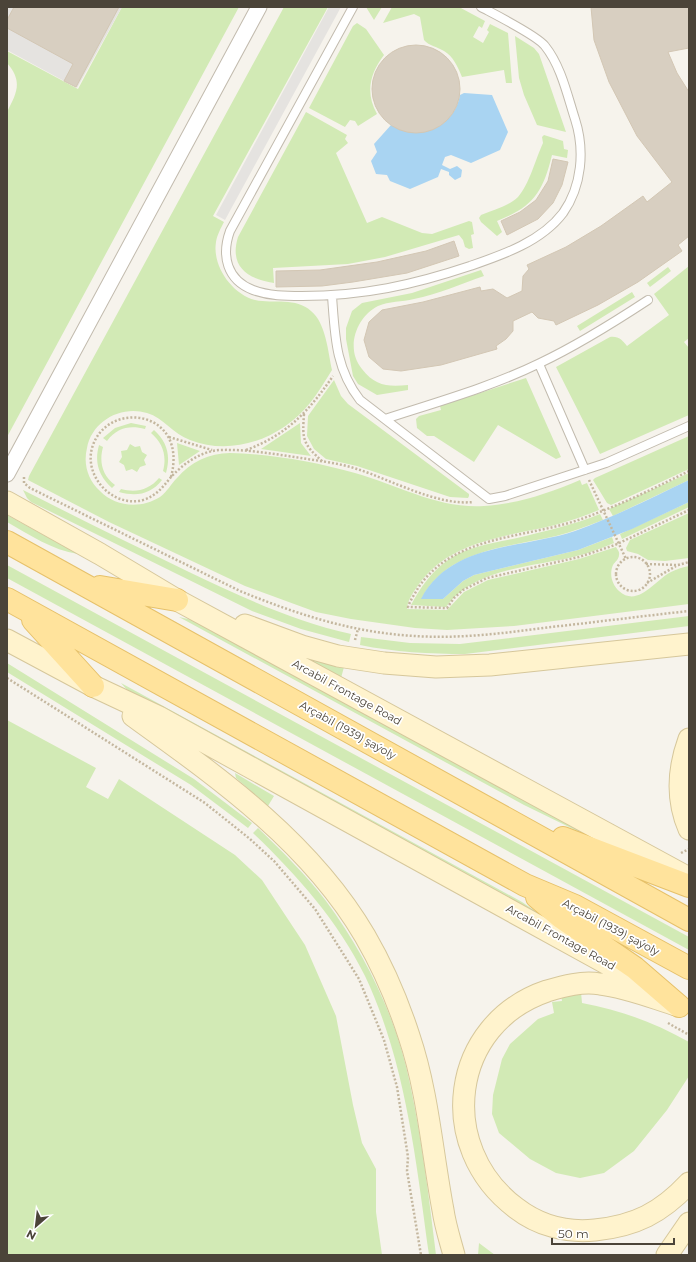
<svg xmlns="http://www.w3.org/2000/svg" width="696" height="1262" font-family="Montserrat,sans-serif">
<rect width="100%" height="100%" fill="#f6f3ec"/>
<path fill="#d2eab5" d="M122,7H239L7,437V112C17,93 23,81 7,63V51L78,89Z
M284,7H328L213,216L224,222C221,228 217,235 216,242C212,266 232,294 255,300C274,304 296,297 311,311C326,323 328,352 332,370C325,381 318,393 310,403C282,438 233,457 190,440C173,434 164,418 147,413C121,405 92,421 87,448C83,464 88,480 100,491C115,507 141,509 160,497C167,492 171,484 177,478C191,462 209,453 230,453C271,454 315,462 355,473C398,485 438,509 484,506C518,504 549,493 580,480L582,485L587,483L599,510C585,516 570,521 555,525C506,537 448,540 417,587C413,593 407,601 407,609L447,610L464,592L488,580L579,559L616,547C617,549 620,552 619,555C619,559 615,562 613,565C609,574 612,585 619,591C638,608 655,580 671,572C677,569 683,567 689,566V604L514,626L447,630L415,628L351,619L316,612L245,586L109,522L28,480L29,476Z
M366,7H382L374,20Z
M392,7H459L485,21L482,28L479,26L473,37L483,43L489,32L487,30L490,24L508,33L512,83H506L504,70L462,77C458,67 453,56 444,51C438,47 429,46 424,40L420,17L414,14L383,23Z
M357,23L366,29L384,55C370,73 365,93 377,114L358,126L355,121L350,120L345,127L309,108L353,26Z
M515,36L534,48L539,54L566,132L537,125L524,95L519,78Z
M306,112L347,135L345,139L348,143L336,153L367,223L382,217L422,233L432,234L469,221L472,222L474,234L471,235L473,248L469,249L465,247L463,240L459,235L385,257L348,264L273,268L274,283C247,279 229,266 238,237Z
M544,135L563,141L564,149L568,150L567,158L552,155C543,192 533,207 497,221L502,232L497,236L481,222L479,218L481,215C493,210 509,206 518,197C529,185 536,158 543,143L542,137Z
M689,266V338L684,342L689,348V415L600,454L556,367L610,337C619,336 622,340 627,346L669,315L654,294Z
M668,267L671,271L650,287L647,283Z
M481,270L484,276C461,284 438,294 414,299C402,302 389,301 378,306C356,317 345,349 362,369C375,386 388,387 408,385V390L377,395L358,384L353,376L346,339V328L352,311L362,303L412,293Z
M632,292L635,297L580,331L577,326Z
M526,378L561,457L556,459L498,425L474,462L434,436H427L417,428L416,419L419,416L441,410L440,406Z
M334,380L341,396L348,404L469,494V496L468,498L450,497L357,466L326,459L314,449L307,436L308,416Z
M131,423L146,426L145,429C129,425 117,428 107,441L103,438L115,428Z
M300,423L301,443L311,456L261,449Z
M154,430C167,442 171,455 166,473L163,471C167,456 163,443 151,433Z
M689,436V469L611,505L607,503L593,480L595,478Z
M177,443L200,451L179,465Z
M130,444L135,447L140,446L142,452L147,455L144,460L146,465L140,467L137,472L132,469L126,471L124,465L119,462L122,457L121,451L127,450Z
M99,445L103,447C99,462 102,475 115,485L112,488C99,476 94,463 99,445Z
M689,473V480L613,516L609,509Z
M159,478L162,480C151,494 137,497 119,492L121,489C136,493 149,490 159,478Z
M23,490C78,518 133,545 189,572C242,597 293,621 351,634L349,642L301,629L252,611L31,502L27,498Z
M689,502V507L622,539L620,534Z
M689,513V558L665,561L648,560L638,554L627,551L626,548L630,540Z
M600,514L603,520C587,526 572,532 556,536C508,547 447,550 422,598L443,599L463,581L474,575L578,550L612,537L614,543C602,548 589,553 577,556C533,567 474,568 446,607L411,605C420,588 431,572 448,560C468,546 494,543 517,538C546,531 573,525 600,514Z
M7,515L78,554C52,550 30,535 7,522Z
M7,565L689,937V950L7,578Z
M689,616V626L465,654C430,654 394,652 360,645L361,637L410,643L460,644Z
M179,617L197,621L608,846L524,805Z
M310,659L344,667L341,678L310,660Z
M7,663L194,779L252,823L248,828L191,785L7,672Z
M121,683L522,902L547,919L134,698Z
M7,720L96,768L86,787L108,799L119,779L235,855L262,880L305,945L336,1016L353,1105L362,1143L376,1169V1212L382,1255H7Z
M235,773L274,796L268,806L236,778Z
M258,828C282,851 306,875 326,901C366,955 397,1019 410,1084C422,1140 429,1198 436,1255H429C416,1161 406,1063 365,976C338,921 297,875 253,833Z
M581,992L582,1003C621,1010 655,1023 689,1042V1076L667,1110L634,1151L604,1173L580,1178L556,1173L530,1159L499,1133L492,1114L493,1095L502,1059L510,1044L538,1019L554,1013L552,1002L562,1001L561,995Z
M479,1243L495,1255H478Z"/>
<path fill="#e5e3e0" d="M7,7H122L77,88L7,50Z
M329,7H341L225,220L216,215Z"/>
<path fill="#a9d4f2" d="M464,93L492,95L508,132L500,150L471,163L451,155L445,157L442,165L450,169L457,166L462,170L461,177L455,180L449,175V172L441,169L438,177L410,189L390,181L387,175L376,174L371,161L377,152L374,144L391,125C419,142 454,128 460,95Z
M689,480V502L632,529L578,550L474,575L463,581L443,599H421C451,542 522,549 575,531C614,517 651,498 689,480Z"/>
<path fill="#d8cfc1" stroke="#d3c7b4" d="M14,7H119L76,87L64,81L73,64L7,28V20Z
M591,7H689V48L668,52L677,73L689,92V236L678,245L682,251L638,282L598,305L556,325L554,321L538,318L532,312L513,321V331L506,339L496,346L497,349L441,365L401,371L383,369L369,357L364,340L369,322L382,310L423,302L480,287L481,291L493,289L507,298L522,291L523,276L529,269L527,265L566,247L601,226L643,196L647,202L672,182L637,136L609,82L594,40Z
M372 89a44 44 0 1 1 88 0a44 44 0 1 1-88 0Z
M553,159L568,162L562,185L553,203L538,219L507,235L501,221L520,212L536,200L548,181Z
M454,241L459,256L407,273L353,282L322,286L276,287V271L320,270L377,262L426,251Z"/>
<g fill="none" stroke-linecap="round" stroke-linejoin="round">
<g stroke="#c2bbae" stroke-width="10">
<path id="lane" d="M353,7L230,231C221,256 227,280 253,290C269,296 286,296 302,296C363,296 413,285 470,266C502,255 541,242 563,213C582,186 585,150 575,119C567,94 561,66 545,46C538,36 494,14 481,7
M332,296C335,335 335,368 360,400L489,499L505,496L606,463L689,426
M539,364L585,470
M385,419C437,402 491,387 540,363C578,345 613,323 648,300"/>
</g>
<g stroke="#c2bbae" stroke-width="17">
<path id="street" d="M7,474L259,7"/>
</g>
<g stroke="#d6c79b" stroke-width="23">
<path id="secondary" d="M7,502L100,554L177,600L687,877
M245,625L302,646L338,656L384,663L436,667L490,665L689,644
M7,640L93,686L159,717L631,977
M133,716C219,778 310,842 365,936C383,967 398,1002 409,1036C428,1092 432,1152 443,1210C445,1225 450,1240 454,1255
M689,739C678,769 676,799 689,829
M679,1006C653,998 627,987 600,984C582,981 564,986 547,991C450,1024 435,1147 516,1208C538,1225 566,1233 595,1230C635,1226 661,1213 689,1183
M667,1255L689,1223"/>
</g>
<g stroke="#e6c16a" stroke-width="24">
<path id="primary" d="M7,542L689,920
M100,587L177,600
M7,599L525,885L575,906L689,968
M33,620L93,686
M563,838L689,886
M537,897L562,918L635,968L679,1006"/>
</g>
<path stroke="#c4b79f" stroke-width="2.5" stroke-dasharray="2 2" stroke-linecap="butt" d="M304,414C302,440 303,444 323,462
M169,437L212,450
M246,450C287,435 309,411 333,376
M689,471C655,488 620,505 584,518C528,539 455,533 418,588C415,594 410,600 408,607L447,608L454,598L463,590L487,578L579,557L615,545L689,510
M24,477V483L30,488L240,591C296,614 354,633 415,636C460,639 506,633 551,627C597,622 643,616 689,611
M171,477C189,409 106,399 92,448C84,477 113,508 143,500C156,496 163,487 171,477C183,464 201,451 220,450C247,449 274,454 301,458C319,461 339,463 357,469C392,480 437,506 473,502
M589,480L626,559
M616 574a17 17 0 1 1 34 0a17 17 0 1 1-34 0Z
M646,564L678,565L689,562
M647,583L676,566
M355,640L358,629
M7,678L205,803L250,839L274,861L315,909L359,979L384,1040L397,1087L408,1157L407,1171L421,1255
M681,853L689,849
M668,1023L689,1035"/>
<use href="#lane" stroke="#fff" stroke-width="8"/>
<use href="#street" stroke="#fff" stroke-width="15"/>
<use href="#secondary" stroke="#fff3cd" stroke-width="21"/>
<use href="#primary" stroke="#ffe39c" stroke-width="22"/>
</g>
<g text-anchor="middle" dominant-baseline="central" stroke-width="3.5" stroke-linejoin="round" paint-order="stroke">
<g font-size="11" fill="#4b4439" stroke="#fff">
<text transform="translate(347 692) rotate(29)">Arcabil Frontage Road</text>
<text transform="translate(348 730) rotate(29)">Arçabil (1939) şaýoly</text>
<text transform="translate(611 927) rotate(28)">Arçabil (1939) şaýoly</text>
<text transform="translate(561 937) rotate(29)">Arcabil Frontage Road</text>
</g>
</g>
<rect width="696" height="1262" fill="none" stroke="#4b4439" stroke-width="16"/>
<g transform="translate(36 1226) rotate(208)" stroke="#ffffff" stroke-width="3" paint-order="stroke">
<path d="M0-3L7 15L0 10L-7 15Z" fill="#4b4439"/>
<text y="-6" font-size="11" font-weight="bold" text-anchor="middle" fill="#4b4439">N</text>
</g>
<path d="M552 1238v6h122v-6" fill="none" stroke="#4b4439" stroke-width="2"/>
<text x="558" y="1238" font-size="12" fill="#4b4439" stroke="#ffffff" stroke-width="3" paint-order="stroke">50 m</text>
</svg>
